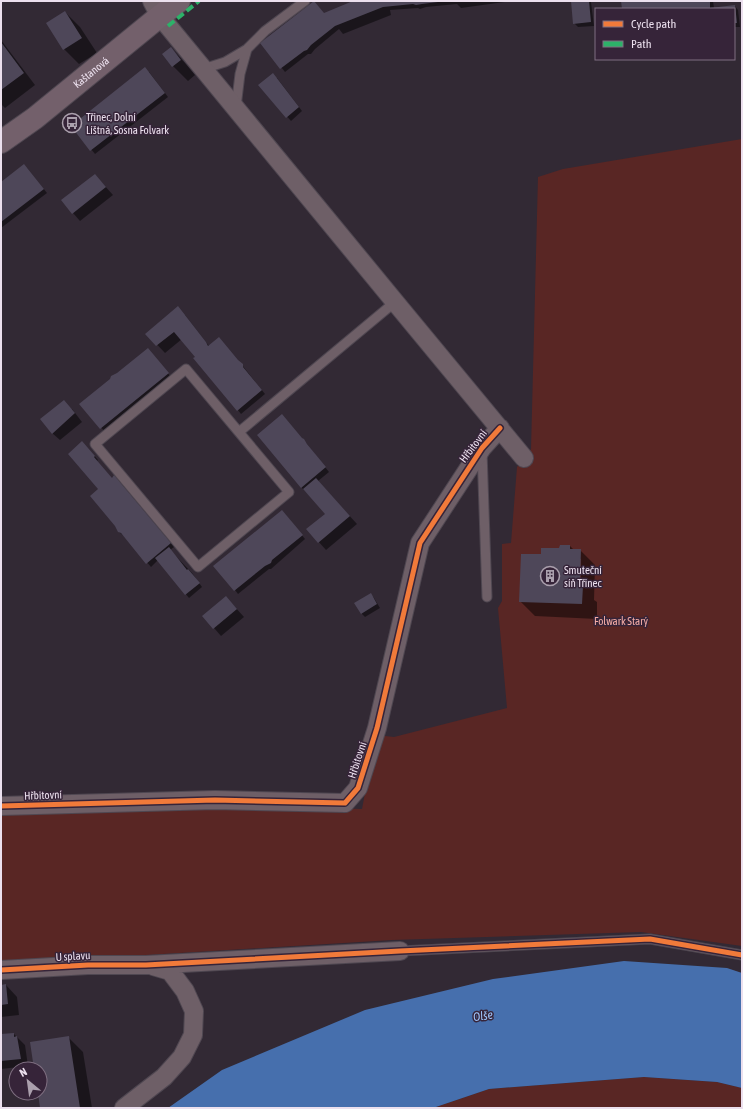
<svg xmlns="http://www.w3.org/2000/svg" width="743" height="1109" font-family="'Asap Condensed',sans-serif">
<rect width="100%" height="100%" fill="#322934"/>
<path fill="#592624" d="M742,139V946L641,932L392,940L1,964V809L265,806L362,809L376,735L394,737L507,708L498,608L502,601V544L511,543L517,467L531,449L538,177L563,169Z
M644,1077L717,1082L742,1088V1108H433L489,1089Z"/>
<path fill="#466fad" d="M624,961L727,968L742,973V1088L717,1082L644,1077L489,1089L433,1108H168L222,1070L365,1010L493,979Z"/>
<path fill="#0007" fill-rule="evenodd" d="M356,1H512L461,8L457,4L426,7L420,9L418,8L390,10L391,15L343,34L339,29L315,49L311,54H308L285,72L262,43L324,14Z
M572,1L591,2L594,26L578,27L574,23Z
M630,1H713L714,8L735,6L738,10L740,27H734V9H623Z
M65,12L80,27L97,53L79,64L64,49Z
M1,40L35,85L5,108L1,104Z
M171,48L185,63L195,75L188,81L173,66Z
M149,72L168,97L95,154L72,126Z
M277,78L302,111L291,121L259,85Z
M27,168L47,193L1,228V183Z
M95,175L113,195L80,221L73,213Z
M185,315L209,346L242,365L265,394L241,414L182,339L165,353L147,334Z
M151,353L171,377L105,432L81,404Z
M72,409L82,422L60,440L52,433Z
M259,435L303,439L329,472L318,481L357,524L326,550L308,530L327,514L302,488Z
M86,446L98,460L97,461L112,479L118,480L174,547L170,550L192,573L202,587L189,598L158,560L151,567L124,536L119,532L99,489Z
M285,514L305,539L271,569H269L238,594L235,590Z
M570,546L574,550H580L595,565L594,600L597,602V619L535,616L520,601L542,555ZM579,559H581V591H579Z
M370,594L374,598L380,608L365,617L361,613Z
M226,597L244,617L221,636L214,628Z
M6,985L17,997L19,1015L1,1017V986Z
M14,1034L25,1045L28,1066L1,1069V1035Z
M68,1037L83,1052L92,1108H41L39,1093H40V1069H35Z"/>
<path fill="#4e4759" d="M314,1L324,13L353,1H438V2L422,4L416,5L413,4L383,7L335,26L311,45L307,50L304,51L280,69L260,43Z
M571,1H589L591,22L573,24Z
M621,1H710V8L735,5L737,23H734V9H622Z
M65,11L82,38L63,50L46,23Z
M1,42L24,73L1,90Z
M171,47L181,60L172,67L162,54Z
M145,67L165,93L90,151L71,126Z
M273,73L299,107L286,118L258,85Z
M24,164L44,189L1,222V182Z
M95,174L106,187L72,214L61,200Z
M178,306L206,342L208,346L219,337L238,360L243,364V367L262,390L237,411L193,358L195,357L174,332L156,346L145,334Z
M148,348L169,373L100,429L79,404L110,379L111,376L117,373Z
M64,400L75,413L52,434L40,419Z
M282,414L302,438L304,439L307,444L326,467L301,488L257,435Z
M82,441L95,456L94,457L112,478L114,475L171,543L146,564L121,533L118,532L115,526L90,496L98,489L68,454Z
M316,478L350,516L318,543L306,529L325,514L303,489Z
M282,510L303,535L272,560L271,563L265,566L234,591L213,566Z
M560,545H570V549H581L580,586H583L582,604L519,602L521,554H541V548H559Z
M169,547L187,570L188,569L200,583L185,595L155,558Z
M371,593L377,604L361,614L354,603Z
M226,596L237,609L213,629L202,616Z
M6,984L8,1004L1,1005V985Z
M14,1033V1037L17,1036L21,1059L1,1061V1034Z
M69,1036L80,1108H40L38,1093H40V1069H34L30,1042Z"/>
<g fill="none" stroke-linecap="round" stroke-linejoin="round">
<g stroke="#4f4751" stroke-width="11">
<path id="lane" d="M203,69L225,62L247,49L265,31L305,1
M236,107L240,74L247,49
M186,369L289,492L198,567L95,444Z
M239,432L395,302
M482,451L487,597
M400,951L650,939L742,955"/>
</g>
<g stroke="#4f4751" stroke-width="20">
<path id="street" d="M152,1L160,16L168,26L395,302L524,458
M1,806L215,800L345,803L358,788L377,728L420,543L482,448L500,428
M1,970L88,965H146L400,951
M124,1108L164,1077L182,1057L193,1035L194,1011L185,991L170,971L153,966"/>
</g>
<g stroke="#4f4751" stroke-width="24">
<g id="secondary">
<path id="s1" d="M1,142L35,118L160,16L179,1"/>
</g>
</g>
<use href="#lane" stroke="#6e5f67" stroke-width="9"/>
<use href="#street" stroke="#6e5f67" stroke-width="18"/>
<use href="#secondary" stroke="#73606b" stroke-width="22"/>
<path stroke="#2db169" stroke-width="4" stroke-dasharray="8 4" stroke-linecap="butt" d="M168,26L199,1"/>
<g stroke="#362439" stroke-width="8">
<path id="cycleway" d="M1,806L215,800L345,803L358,788L377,728L420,543L482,448L500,428
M1,970L88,965H146L400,951L650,939L742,955"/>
</g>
<use href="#cycleway" stroke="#f17a3a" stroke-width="5"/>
</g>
<defs>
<g id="bus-ring" transform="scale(1)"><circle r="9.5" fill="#362439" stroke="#aba0ad" stroke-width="1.5"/><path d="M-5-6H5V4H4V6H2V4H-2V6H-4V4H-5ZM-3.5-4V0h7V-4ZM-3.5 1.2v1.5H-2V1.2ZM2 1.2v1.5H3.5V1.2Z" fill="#aba0ad"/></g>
<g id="building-ring" transform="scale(1)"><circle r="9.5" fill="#362439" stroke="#aba0ad" stroke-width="1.5"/><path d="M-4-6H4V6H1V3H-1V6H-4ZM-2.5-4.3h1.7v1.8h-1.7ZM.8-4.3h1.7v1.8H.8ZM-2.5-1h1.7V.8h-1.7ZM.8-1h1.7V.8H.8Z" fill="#aba0ad"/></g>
</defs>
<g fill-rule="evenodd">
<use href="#bus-ring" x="72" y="123"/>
<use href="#building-ring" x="550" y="576"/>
</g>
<g text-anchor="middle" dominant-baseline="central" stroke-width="3" stroke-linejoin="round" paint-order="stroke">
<g font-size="11" fill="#ece0ee" stroke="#362439">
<text stroke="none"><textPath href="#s1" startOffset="114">Kaštanová</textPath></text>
<text transform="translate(473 446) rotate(-53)">Hřbitovní</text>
<text transform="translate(357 760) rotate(-72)">Hřbitovní</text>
<text transform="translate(43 795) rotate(-2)">Hřbitovní</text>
<text transform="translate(73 956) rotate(-3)">U splavu</text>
</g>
<g font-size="11" fill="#ece0ee" stroke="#362439" text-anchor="start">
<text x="86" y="117">Třinec, Dolní<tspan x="86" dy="13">Líštná, Sosna Folvark</tspan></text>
<text x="564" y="570">Smuteční<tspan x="564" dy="13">síň Třinec</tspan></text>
</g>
<g font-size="11" fill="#f6aca5" stroke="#362439">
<text x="621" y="621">Folwark Starý</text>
</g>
<g font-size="12" font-style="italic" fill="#9dc3fa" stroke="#362439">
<text transform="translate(483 1016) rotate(-8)">Olše</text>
</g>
</g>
<rect width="743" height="1109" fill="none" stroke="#ece0ee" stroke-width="4"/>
<rect x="595" y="8" width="140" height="52" fill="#362439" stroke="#7f6f81"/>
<rect x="603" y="21" width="20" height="6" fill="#f17a3a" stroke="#7f6f81"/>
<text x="631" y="28" font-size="12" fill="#ece0ee">Cycle path</text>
<rect x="603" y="41" width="20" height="6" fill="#2db169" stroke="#7f6f81"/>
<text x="631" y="48" font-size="12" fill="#ece0ee">Path</text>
<g transform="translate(28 1081) rotate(331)"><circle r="19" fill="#362439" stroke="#7f6f81"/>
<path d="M0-3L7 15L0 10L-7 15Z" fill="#aba0ad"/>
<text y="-6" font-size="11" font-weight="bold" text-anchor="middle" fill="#ece0ee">N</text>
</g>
</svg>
